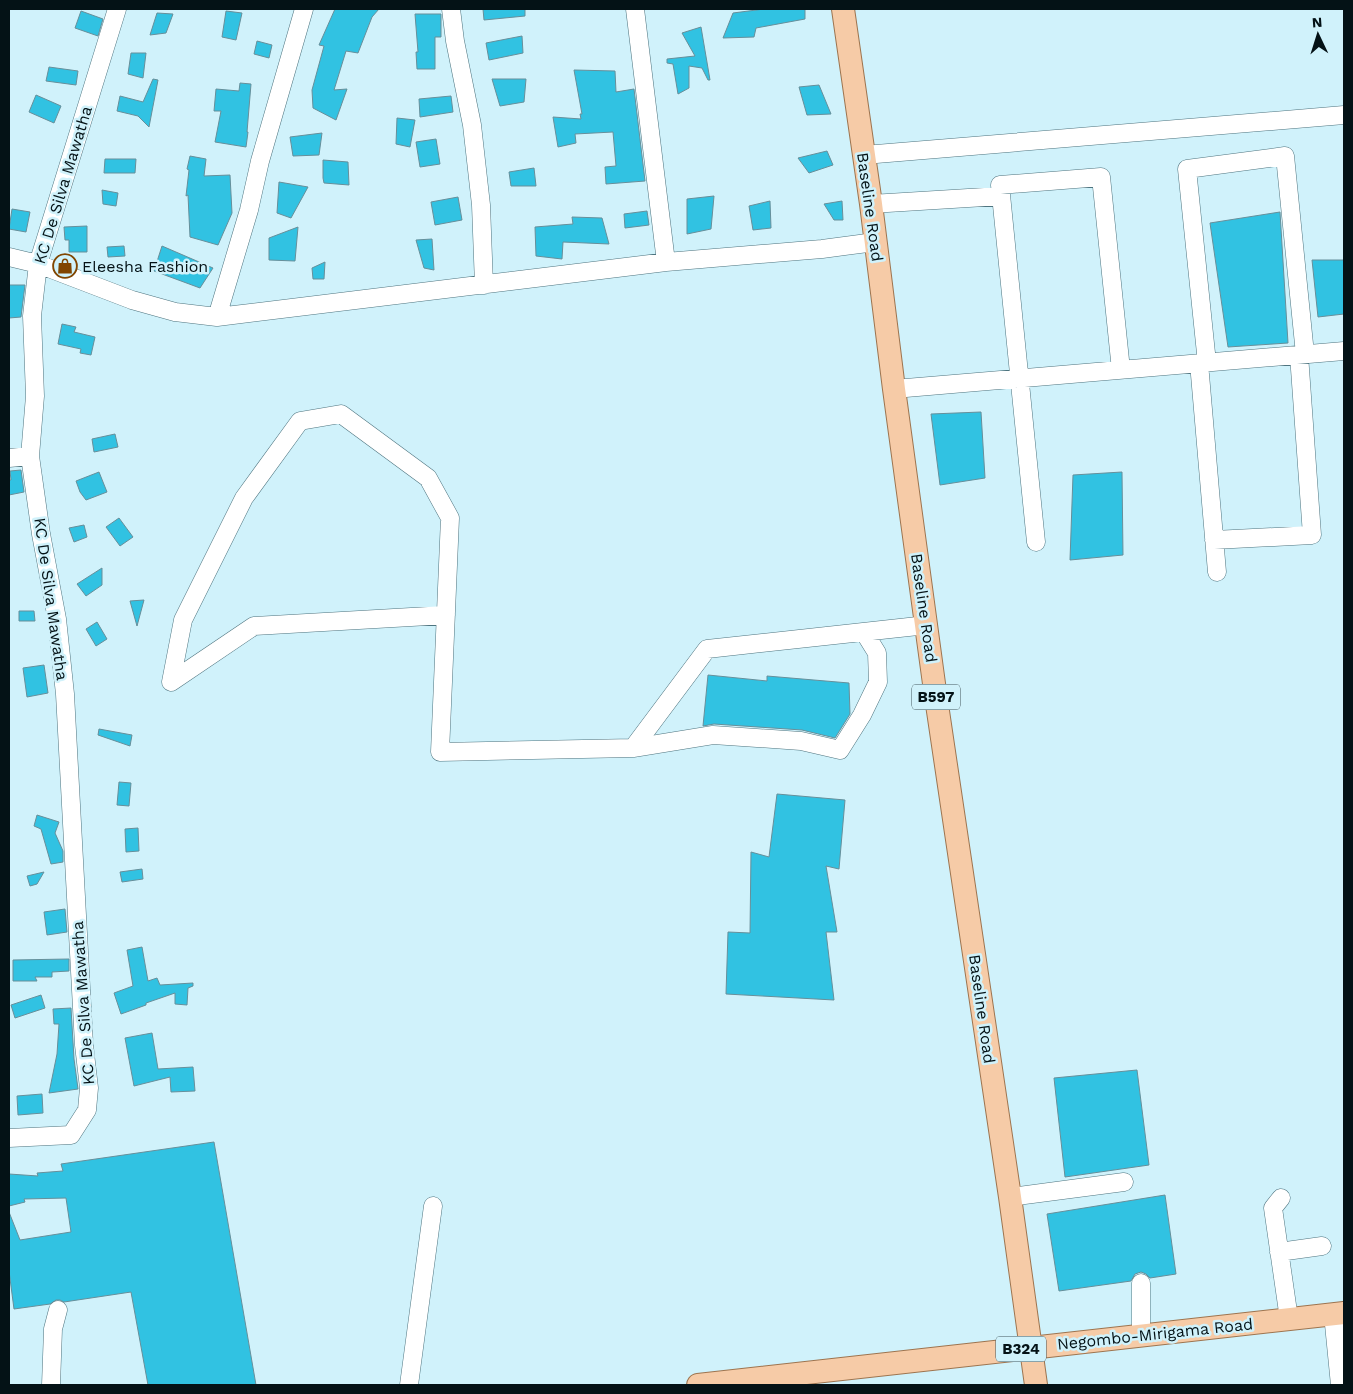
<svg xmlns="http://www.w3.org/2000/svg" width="1353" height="1394" font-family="'Work Sans',sans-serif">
<rect width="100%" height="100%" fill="#d0f2fb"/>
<path fill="#31c2e2" stroke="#678f9a" d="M335,9H379L372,17L358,53L346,51L334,90L347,89L336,120L313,108L312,90L324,46L319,45Z
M483,9H525V16L484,20Z
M764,9H805V19L756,28L754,37L723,38L733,13Z
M81,11L103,19L98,36L75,28Z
M226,11L242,13L236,40L222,37Z
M157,13L173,14L166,33L150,35Z
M415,14H441V37H435V69H417L416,52H418Z
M701,27L710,80H708L702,68L689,66V88L678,94L673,64L667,63V59L695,56L682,33Z
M522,36L523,53L489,60L486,43Z
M257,41L272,45L269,58L254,54Z
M131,53H146L143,78L128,74Z
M49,67L78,71L76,85L46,81Z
M574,70L615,71L616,92L634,89L645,181L606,184L605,167L616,166L613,132L575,134L576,143L558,147L553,117L581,119L580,114H582Z
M153,79L158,80L149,127L138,116L117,111L120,96L143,102Z
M492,79H526L524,102L500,106Z
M240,83L251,84L247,132H248L246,147L215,142L221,111H214L216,89L239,91Z
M819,85L831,114L807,115L799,87Z
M36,95L61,106L54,123L29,112Z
M451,96L453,112L420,117L419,99Z
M397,118L415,120L410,147L396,144Z
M322,133L319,155L293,156L290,137Z
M436,139L440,164L420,167L416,142Z
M827,151L833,165L809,173L798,158Z
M190,156L206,159L204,176L230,175L232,213L218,245L190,237L188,195L186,196L189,170L187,169Z
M105,159H136L135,173H104Z
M323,160L348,162L349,185L324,183L323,178Z
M534,168L536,186H511L509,172Z
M279,182L308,187L291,218L277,213Z
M102,190L118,193L116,206L103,204Z
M714,196L711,229L687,234V199Z
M458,197L462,220L435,225L431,202Z
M770,201L771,228L753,230L749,206Z
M842,201L843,220H834L824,204Z
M12,209L30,212L26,232L9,229Z
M647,211L649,225L625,228L624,214Z
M1280,212L1288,343L1228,347L1210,223Z
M572,217L602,218L609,244L563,242L562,259L536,256L535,227L573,224Z
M87,226V252H69V240H65L64,227Z
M298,227L295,261L269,260V238Z
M432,239L434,270L424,268L416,240Z
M124,246L125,256L108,257L107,247Z
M162,246L213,268L200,288L154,271Z
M1312,260H1344V314L1318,317Z
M325,262L324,279H313L312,268Z
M9,285H25L21,317L9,318Z
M62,324L76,327L74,332L95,337L91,355L80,353L81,349L58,344Z
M981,412L985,478L940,485L931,414Z
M115,434L118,447L94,452L92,439Z
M21,470L24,492L9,495V480H11L10,471Z
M99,472L107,492L86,500L80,492L76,481Z
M1122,472L1123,555L1070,560L1073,475Z
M119,518L133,537L120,546L106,527Z
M84,525L87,537L74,542L69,528Z
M102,568V585L86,596L77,584Z
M144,600L137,626L130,601Z
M19,611H34L35,621H19Z
M97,622L107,639L96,646L86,629Z
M44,665L48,693L27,697L23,668Z
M708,675L767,681V676L849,683L850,714L835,738L802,730L714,724L703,726Z
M99,729L132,735L130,746L98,735Z
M119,782L131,783L129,806L117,805Z
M777,794L845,800L839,869L826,866L837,932H826L834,1000L726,994L728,932L750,933L751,852L769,857Z
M37,815L59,822L55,833L63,851V862L51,864L41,829L34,826Z
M138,828L139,851L126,852L125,829Z
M142,869L143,879L122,882L120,872Z
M44,872L37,884L30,886L27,876Z
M65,909L67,932L47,935L44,912Z
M142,947L148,981L157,978L160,985L193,983V986L188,988L187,1005L175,1004V993L146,1003V1005L121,1014L114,993L133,986L127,950Z
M69,959V971L52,972V977H35L37,981H13V960Z
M41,995L45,1008L15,1018L11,1005Z
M71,1008L74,1059L78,1089L49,1093L57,1054L59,1024H54L53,1009Z
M152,1033L158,1069L193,1067L195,1091L171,1092L170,1077L134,1086L125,1038Z
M1137,1070L1149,1165L1065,1177L1054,1078Z
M42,1094L43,1113L18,1115L17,1096Z
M214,1142L256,1385H148L131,1292L64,1302L60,1300H56L50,1304L14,1309L9,1271V1212L20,1240L71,1232L66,1198L24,1199L25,1202L9,1206V1174L38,1176L37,1173L63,1171L61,1164Z
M1165,1195L1176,1274L1150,1278L1146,1274L1141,1272L1135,1274L1131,1281L1059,1291L1047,1214Z"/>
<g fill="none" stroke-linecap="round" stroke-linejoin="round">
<g stroke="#4e747f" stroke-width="19">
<path id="minor" d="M451,9L455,41L472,125L481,205L484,285
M635,9L666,262
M864,155L1344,115
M871,204L1001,196
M9,257L38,264L132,300L175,312L217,317L666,262L822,249L875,242
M217,317L249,210L260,161L304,9
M1199,363L1217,572
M1207,363L1187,169L1285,156L1305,354
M894,389L1344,351
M9,458L30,456
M1214,540L1312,535L1299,355
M1036,542L1000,185L1101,177L1121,370
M446,615L254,626L171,682L183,620L244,498L300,421L341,414L428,478L450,518L440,752L633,748L707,649L927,625
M633,748L713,735L801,741L840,750L862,715L878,682L877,653L864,632
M9,1138L71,1135L87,1110L89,1088L84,1045L65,694L57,619L41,534L30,456L35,396L32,316L38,264L117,9
M1010,1197L1124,1182
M1281,1198L1273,1208L1289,1319
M1279,1252L1322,1246
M1333,1314L1340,1385
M1141,1336V1283
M51,1385L53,1329L58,1310
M409,1385L433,1206"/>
</g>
<g stroke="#9d744f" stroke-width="24">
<path id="major" d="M843,9L871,204L894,389L935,691L1010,1197L1036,1385
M698,1385L1344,1313"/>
</g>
<use href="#minor" stroke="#fff" stroke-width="18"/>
<use href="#major" stroke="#f6cba7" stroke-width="22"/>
</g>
<defs>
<g id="shop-ring" transform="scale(1.25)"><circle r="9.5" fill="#d0f2fb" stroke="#814500" stroke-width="1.5"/><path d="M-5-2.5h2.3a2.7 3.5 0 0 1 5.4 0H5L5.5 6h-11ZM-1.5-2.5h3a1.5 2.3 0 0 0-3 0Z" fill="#814500"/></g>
</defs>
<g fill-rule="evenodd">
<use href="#shop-ring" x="65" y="266"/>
</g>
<g text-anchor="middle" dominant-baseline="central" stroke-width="5" stroke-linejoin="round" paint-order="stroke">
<g fill="#d0f2fb" stroke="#41555b" stroke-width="1">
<rect x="912" y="684.5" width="48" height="25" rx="4"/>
<rect x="996" y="1336.5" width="50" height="25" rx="4"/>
</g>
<g font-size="15" font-weight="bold" fill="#041216">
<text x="936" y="697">B597</text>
<text x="1021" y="1349">B324</text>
</g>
<g font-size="16" fill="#041216" stroke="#d0f2fb">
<text transform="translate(63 185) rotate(-73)">KC De Silva Mawatha</text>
<text transform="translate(870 207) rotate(82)">Baseline Road</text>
<text transform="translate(51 599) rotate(82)">KC De Silva Mawatha</text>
<text transform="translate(924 608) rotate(82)">Baseline Road</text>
<text transform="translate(83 1003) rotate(-94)">KC De Silva Mawatha</text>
<text transform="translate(982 1009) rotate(82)">Baseline Road</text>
<text transform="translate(1155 1334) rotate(-6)">Negombo-Mirigama Road</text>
</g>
<g font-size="16" fill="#041216" stroke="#d0f2fb" text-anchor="start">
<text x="82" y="266">Eleesha Fashion</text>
</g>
</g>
<rect width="1353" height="1394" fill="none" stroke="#041216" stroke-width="20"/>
<g transform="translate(1318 35) rotate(356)" stroke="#d0f2fb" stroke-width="4" paint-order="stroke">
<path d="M0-4L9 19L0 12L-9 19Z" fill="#041216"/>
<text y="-8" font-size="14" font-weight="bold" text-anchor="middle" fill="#041216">N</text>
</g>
</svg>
